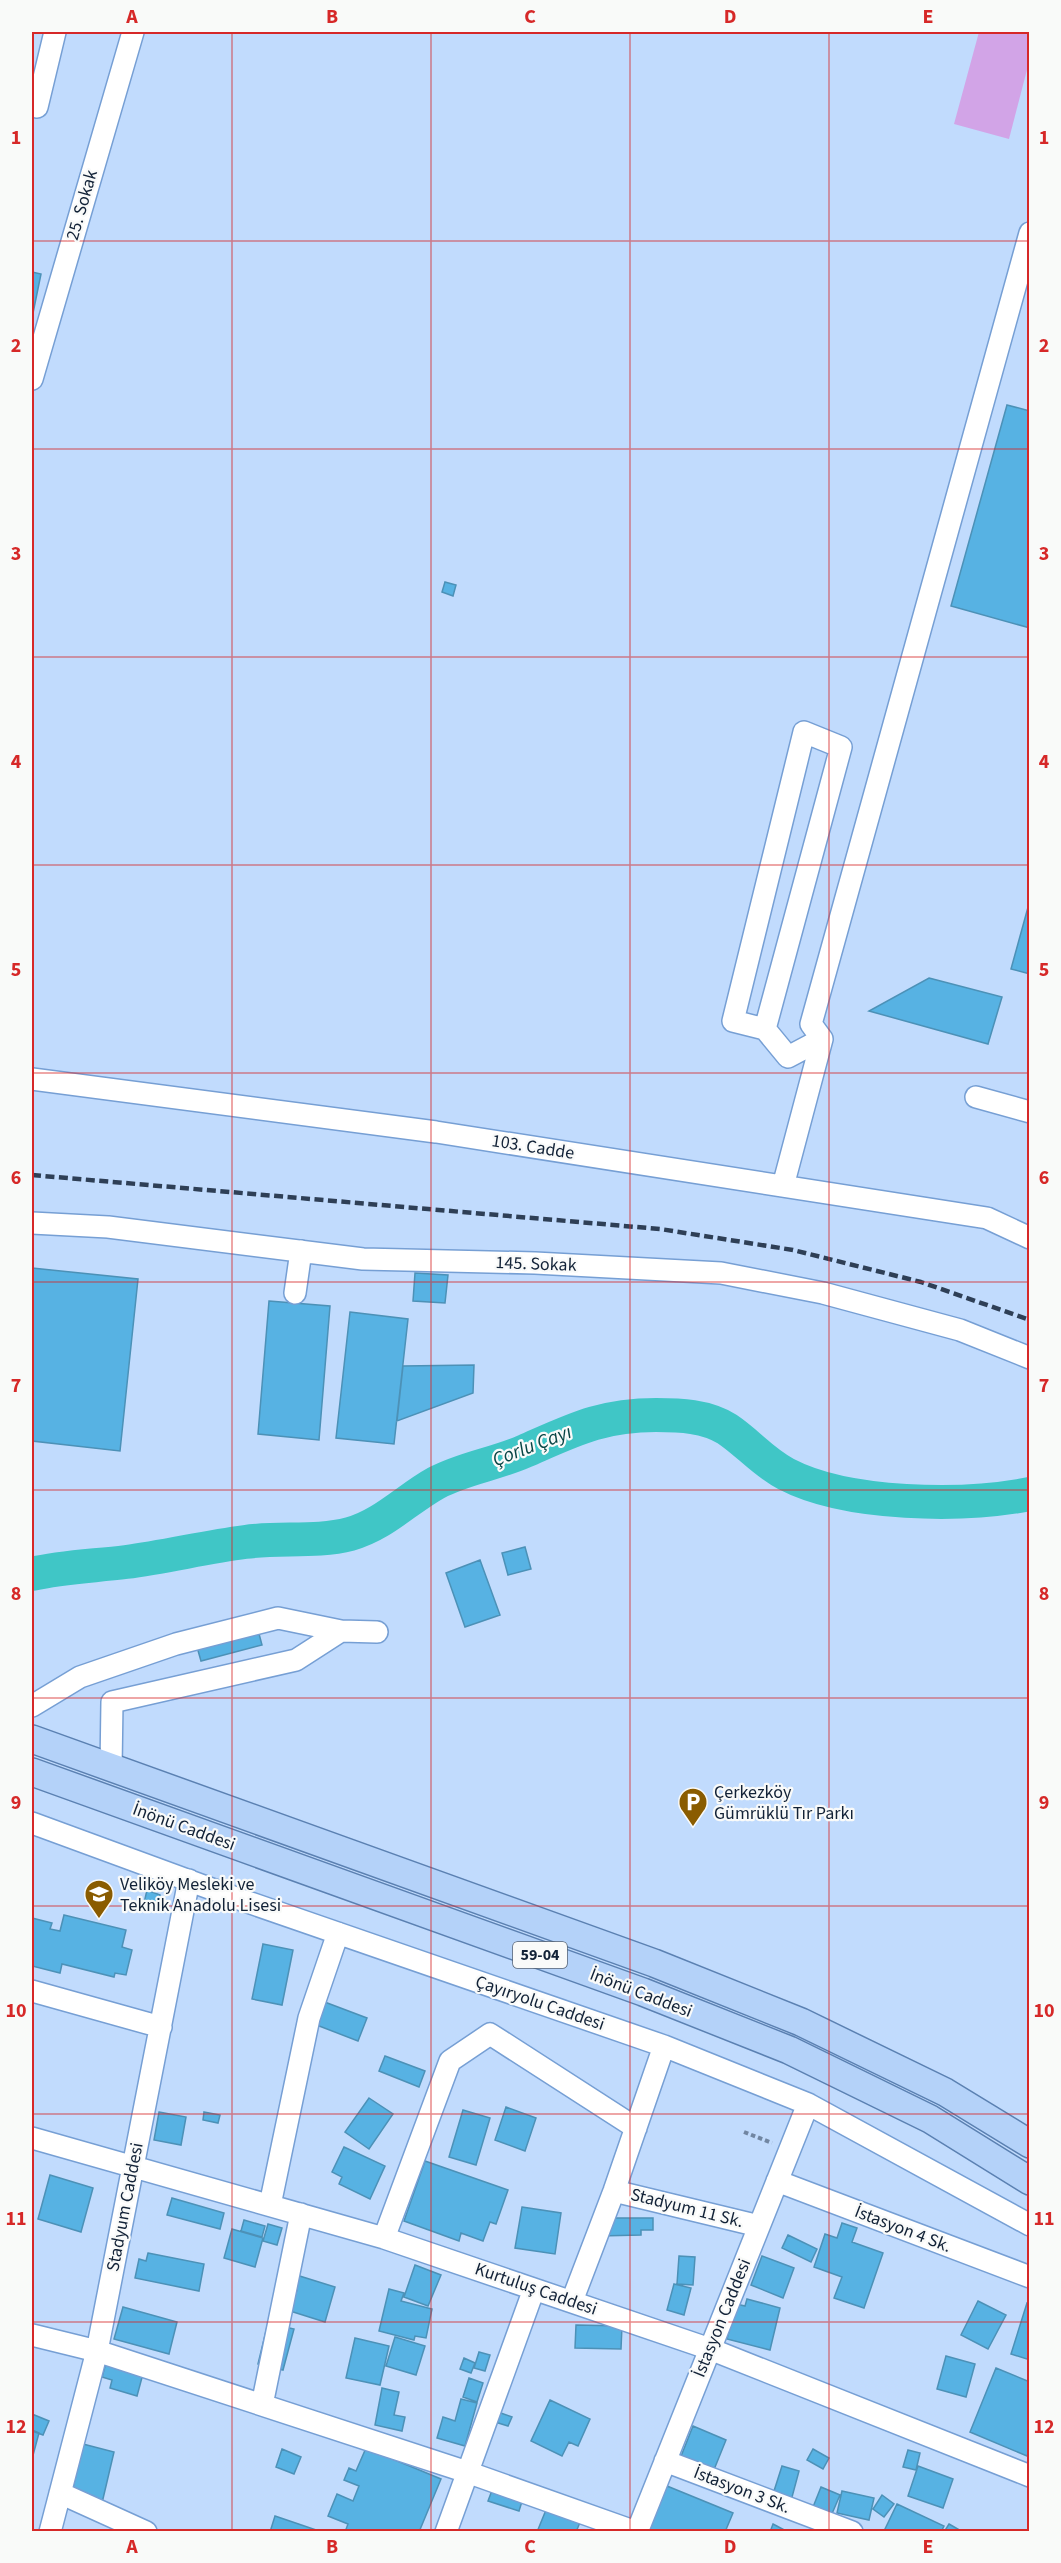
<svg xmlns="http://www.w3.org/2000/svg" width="1061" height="2563" font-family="'Source Sans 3',sans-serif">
<rect width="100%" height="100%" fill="#c1dbfd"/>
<path fill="#d2a4e7" d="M979,32H1029V62L1009,139L954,124Z"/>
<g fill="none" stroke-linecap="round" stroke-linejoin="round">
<path stroke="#40c6c6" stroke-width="34" d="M32,1574C62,1567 94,1566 126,1562C166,1557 205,1547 245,1542C280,1537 316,1543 350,1534C383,1525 407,1499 436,1483C464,1468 496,1464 525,1451C573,1430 601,1415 656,1415C680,1415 706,1416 727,1429C748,1443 763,1462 786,1474C847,1506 963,1507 1030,1494"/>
</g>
<path fill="#57b2e3" stroke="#4c91b7" stroke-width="1.5" d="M32,272L41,274L32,318Z
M1007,405L1030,411V628L951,606Z
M445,582L456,585L453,596L442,592Z
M1030,900V974L1011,969Z
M929,978L1002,997L988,1044L869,1011Z
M32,1268L138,1279L120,1451L32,1441Z
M415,1273L448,1275L445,1303L413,1301Z
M269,1301L330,1306L319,1440L258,1434Z
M350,1312L408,1319L394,1444L336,1438Z
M474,1365L473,1393L397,1421L403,1366Z
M525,1547L531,1569L508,1575L502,1553Z
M480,1560L500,1615L465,1627L446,1573Z
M258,1630L262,1645L201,1661L197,1647Z
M147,1890L160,1895L157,1908L144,1903Z
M64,1915L126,1930L122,1947L132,1950L126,1975L115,1973L114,1977L62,1964L60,1973L32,1966V1918L52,1923L50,1929L60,1931Z
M263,1944L293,1950L282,2005L252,1999Z
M322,2001L367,2018L358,2041L314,2024Z
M385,2056L425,2071L419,2087L379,2071Z
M369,2098L393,2114L369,2149L345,2132Z
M506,2107L536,2118L525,2151L495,2140Z
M463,2110L490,2118L476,2165L449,2157Z
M159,2112L186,2117L181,2145L154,2140Z
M204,2112L220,2115L218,2123L203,2120Z
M344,2147L385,2166L370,2199L339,2184L342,2177L332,2172Z
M425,2161L508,2190L496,2224L490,2222L483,2241L461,2233L459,2241L404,2221Z
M50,2175L93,2188L81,2232L38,2219Z
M172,2198L224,2213L220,2229L167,2215Z
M522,2207L561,2213L555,2254L515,2248Z
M599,2218H653V2230H641V2235L599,2236Z
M244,2220L265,2226L262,2237L241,2231Z
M842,2223L857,2228L852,2242L883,2253L864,2308L834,2298L842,2277L814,2267L825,2234L837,2238Z
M268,2224L282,2228L277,2245L263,2241Z
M232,2229L263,2238L255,2267L224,2258Z
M788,2235L817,2249L811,2262L782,2248Z
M148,2253L204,2264L199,2291L135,2278L139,2259L146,2261Z
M679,2256L695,2257L693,2285L677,2284Z
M762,2256L794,2268L783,2298L751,2285Z
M415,2265L441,2275L428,2306L404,2297Z
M290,2273L335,2287L325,2322L290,2311L297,2290L286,2287Z
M674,2284L691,2288L684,2315L667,2310Z
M389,2289L404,2293L401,2301L432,2309L426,2338L415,2336L414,2340L379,2331Z
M747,2299L780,2308L770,2350L727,2339L736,2304L745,2306Z
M978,2301L1006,2315L988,2349L961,2335Z
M1027,2303L1030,2304V2360L1011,2354Z
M123,2307L177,2322L169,2354L114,2339Z
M268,2323L294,2329L283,2370L258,2364Z
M576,2325L622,2326L621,2349L575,2348Z
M395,2337L425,2346L416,2375L386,2366Z
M355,2338L389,2346L380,2385L346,2378Z
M479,2352L490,2355L485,2371L474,2368Z
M946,2356L975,2364L966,2397L937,2389Z
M464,2358L475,2363L471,2373L460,2369Z
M107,2359L144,2370L137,2396L110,2388L112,2380L102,2377Z
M996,2368L1030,2382V2449L1027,2456L970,2432Z
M469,2378L483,2383L477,2402L463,2397Z
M382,2388L399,2392L394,2415L405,2417L402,2431L375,2425Z
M461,2399L477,2403L465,2446L437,2438L443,2417L455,2421Z
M550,2400L590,2419L578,2446L569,2442L562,2456L531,2441Z
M498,2412L512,2417L508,2426L495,2422Z
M32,2414L49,2421L43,2435L32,2431Z
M693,2426L726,2440L707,2487L674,2474Z
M32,2430L39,2433L32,2459Z
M83,2444L114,2452L102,2503L71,2496Z
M366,2448L441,2479L419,2532H345L348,2524L328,2516L337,2494L353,2501L359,2486L344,2480L349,2468L356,2471Z
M282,2449L301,2457L294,2474L276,2467Z
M813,2449L829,2458L823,2469L807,2460Z
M908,2450L920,2453L916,2470L903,2467Z
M782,2466L799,2471L788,2512L749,2484L774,2491Z
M918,2466L953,2479L943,2508L908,2496Z
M494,2485L524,2495L519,2511L488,2501Z
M667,2486L733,2513L725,2532H648Z
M821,2487L840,2495L825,2530L807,2522Z
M842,2491L874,2498L869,2520L837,2513Z
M882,2495L894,2504L884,2517L873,2509Z
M897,2504L944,2526L941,2532H889L885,2529Z
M548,2505L581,2520L576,2532H537Z
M275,2516L322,2532H270Z
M773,2524L788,2532H770Z
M949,2524L963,2532H944Z"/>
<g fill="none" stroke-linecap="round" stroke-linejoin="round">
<g stroke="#769fd4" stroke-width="24">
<path id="minor" d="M32,106L37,107L55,32
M32,379L133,32
M765,1029L841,747L804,732L733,1021L765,1029L788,1057L822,1039L811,1024L1030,233
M32,1079L436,1132L987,1218L1030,1238
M976,1097L1030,1112
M783,1186L822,1039
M32,1223L108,1227L363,1259L535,1263L721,1273L823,1293L960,1330L1030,1358
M295,1293L301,1251
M32,1706L80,1677L176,1644L278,1618L341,1631
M111,1768L112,1702L296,1660L341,1631L377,1632
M32,1823L239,1899L664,2046L808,2104L1030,2225
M32,1991L161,2027
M32,2138L384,2238L710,2349L1030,2476
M777,2181L1030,2277
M614,2191L759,2226
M270,2205L309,2018L338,1933
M384,2238L450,2061L490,2034L636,2128
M572,2301L614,2191L664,2046
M32,2335L97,2351L467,2472L636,2532
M262,2405L301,2214
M665,2461L852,2532
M60,2493L146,2532
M50,2532L97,2351L189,1880
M446,2532L534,2289
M637,2532L808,2104"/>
</g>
<g stroke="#5b81b2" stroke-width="30">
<path id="major" d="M32,1739L654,1963L801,2022L945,2092L1030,2144
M32,1772L643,1992L789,2050L930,2119L1030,2181"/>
</g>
<path stroke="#7186a2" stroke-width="4" stroke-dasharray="4.5 3" stroke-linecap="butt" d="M744,2132L772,2143"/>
<use href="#minor" stroke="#fff" stroke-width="21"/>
<use href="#major" stroke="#b4d2f9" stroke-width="27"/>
<path stroke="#2e3f56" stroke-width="4.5" stroke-dasharray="9 4.5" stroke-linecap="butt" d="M32,1175L660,1229L793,1250L921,1282L1030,1320"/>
</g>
<path fill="none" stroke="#d62828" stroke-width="1.5" stroke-opacity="0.55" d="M232,32V2532M431,32V2532M630,32V2532M829,32V2532M32,241H1030M32,449H1030M32,657H1030M32,865H1030M32,1073H1030M32,1282H1030M32,1490H1030M32,1698H1030M32,1906H1030M32,2114H1030M32,2322H1030"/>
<defs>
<g id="parking-pin" transform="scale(1.5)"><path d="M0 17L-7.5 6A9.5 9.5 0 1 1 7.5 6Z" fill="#8a5c00" stroke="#f9faf9"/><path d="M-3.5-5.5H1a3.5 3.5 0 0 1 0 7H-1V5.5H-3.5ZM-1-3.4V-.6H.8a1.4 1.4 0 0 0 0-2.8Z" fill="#fff"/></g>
<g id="school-pin" transform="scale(1.5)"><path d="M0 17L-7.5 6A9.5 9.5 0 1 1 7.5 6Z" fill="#8a5c00" stroke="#f9faf9"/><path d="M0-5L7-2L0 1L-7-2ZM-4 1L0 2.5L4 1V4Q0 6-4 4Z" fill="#fff"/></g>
</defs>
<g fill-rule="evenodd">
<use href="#parking-pin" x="693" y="1802"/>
<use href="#school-pin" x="99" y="1894"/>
</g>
<g text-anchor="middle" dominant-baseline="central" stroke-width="4.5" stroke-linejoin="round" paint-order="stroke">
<rect fill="#f9faf9" stroke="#576371" stroke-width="1.5" x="513" y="1942" width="54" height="26" rx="4.5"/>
<g font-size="16" font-weight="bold" fill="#122237">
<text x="540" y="1955">59-04</text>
</g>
<g font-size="18" fill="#122237" stroke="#f9faf9">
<text transform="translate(82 205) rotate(-74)">25. Sokak</text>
<text transform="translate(533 1147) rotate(9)">103. Cadde</text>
<text transform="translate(536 1264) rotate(2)">145. Sokak</text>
<text transform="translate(184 1827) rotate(20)">İnönü Caddesi</text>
<text transform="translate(641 1993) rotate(21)">İnönü Caddesi</text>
<text transform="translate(540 2003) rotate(19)">Çayıryolu Caddesi</text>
<text transform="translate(125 2207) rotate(-79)">Stadyum Caddesi</text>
<text transform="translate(687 2208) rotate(14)">Stadyum 11 Sk.</text>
<text transform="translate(903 2229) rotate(21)">İstasyon 4 Sk.</text>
<text transform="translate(536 2289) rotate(19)">Kurtuluş Caddesi</text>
<text transform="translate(722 2318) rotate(-68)">İstasyon Caddesi</text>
<text transform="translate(742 2490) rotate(21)">İstasyon 3 Sk.</text>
</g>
<g font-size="18" fill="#122237" stroke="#f9faf9" text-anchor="start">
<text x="714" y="1792">Çerkezköy<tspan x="714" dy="21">Gümrüklü Tır Parkı</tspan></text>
<text x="120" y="1884">Veliköy Mesleki ve<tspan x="120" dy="21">Teknik Anadolu Lisesi</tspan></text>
</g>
<g font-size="20" font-style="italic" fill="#074545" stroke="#f9faf9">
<text transform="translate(532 1446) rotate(-21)">Çorlu Çayı</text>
</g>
</g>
<rect width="1061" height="2563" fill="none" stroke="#f9faf9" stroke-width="66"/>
<rect x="33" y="33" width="995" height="2497" fill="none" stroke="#d62828" stroke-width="2"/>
<g font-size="20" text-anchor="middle" font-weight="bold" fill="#d62828">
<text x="132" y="23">A</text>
<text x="332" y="23">B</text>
<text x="530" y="23">C</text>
<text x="730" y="23">D</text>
<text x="928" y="23">E</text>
<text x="16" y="144">1</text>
<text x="1044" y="144">1</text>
<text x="16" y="352">2</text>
<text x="1044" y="352">2</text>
<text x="16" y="560">3</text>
<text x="1044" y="560">3</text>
<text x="16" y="768">4</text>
<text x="1044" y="768">4</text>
<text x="16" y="976">5</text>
<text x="1044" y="976">5</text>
<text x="16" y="1184">6</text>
<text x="1044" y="1184">6</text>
<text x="16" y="1392">7</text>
<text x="1044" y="1392">7</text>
<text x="16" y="1600">8</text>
<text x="1044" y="1600">8</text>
<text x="16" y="1809">9</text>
<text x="1044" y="1809">9</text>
<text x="16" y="2017">10</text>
<text x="1044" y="2017">10</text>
<text x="16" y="2225">11</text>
<text x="1044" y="2225">11</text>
<text x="16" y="2433">12</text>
<text x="1044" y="2433">12</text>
<text x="132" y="2553">A</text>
<text x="332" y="2553">B</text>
<text x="530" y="2553">C</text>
<text x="730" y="2553">D</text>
<text x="928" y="2553">E</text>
</g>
</svg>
